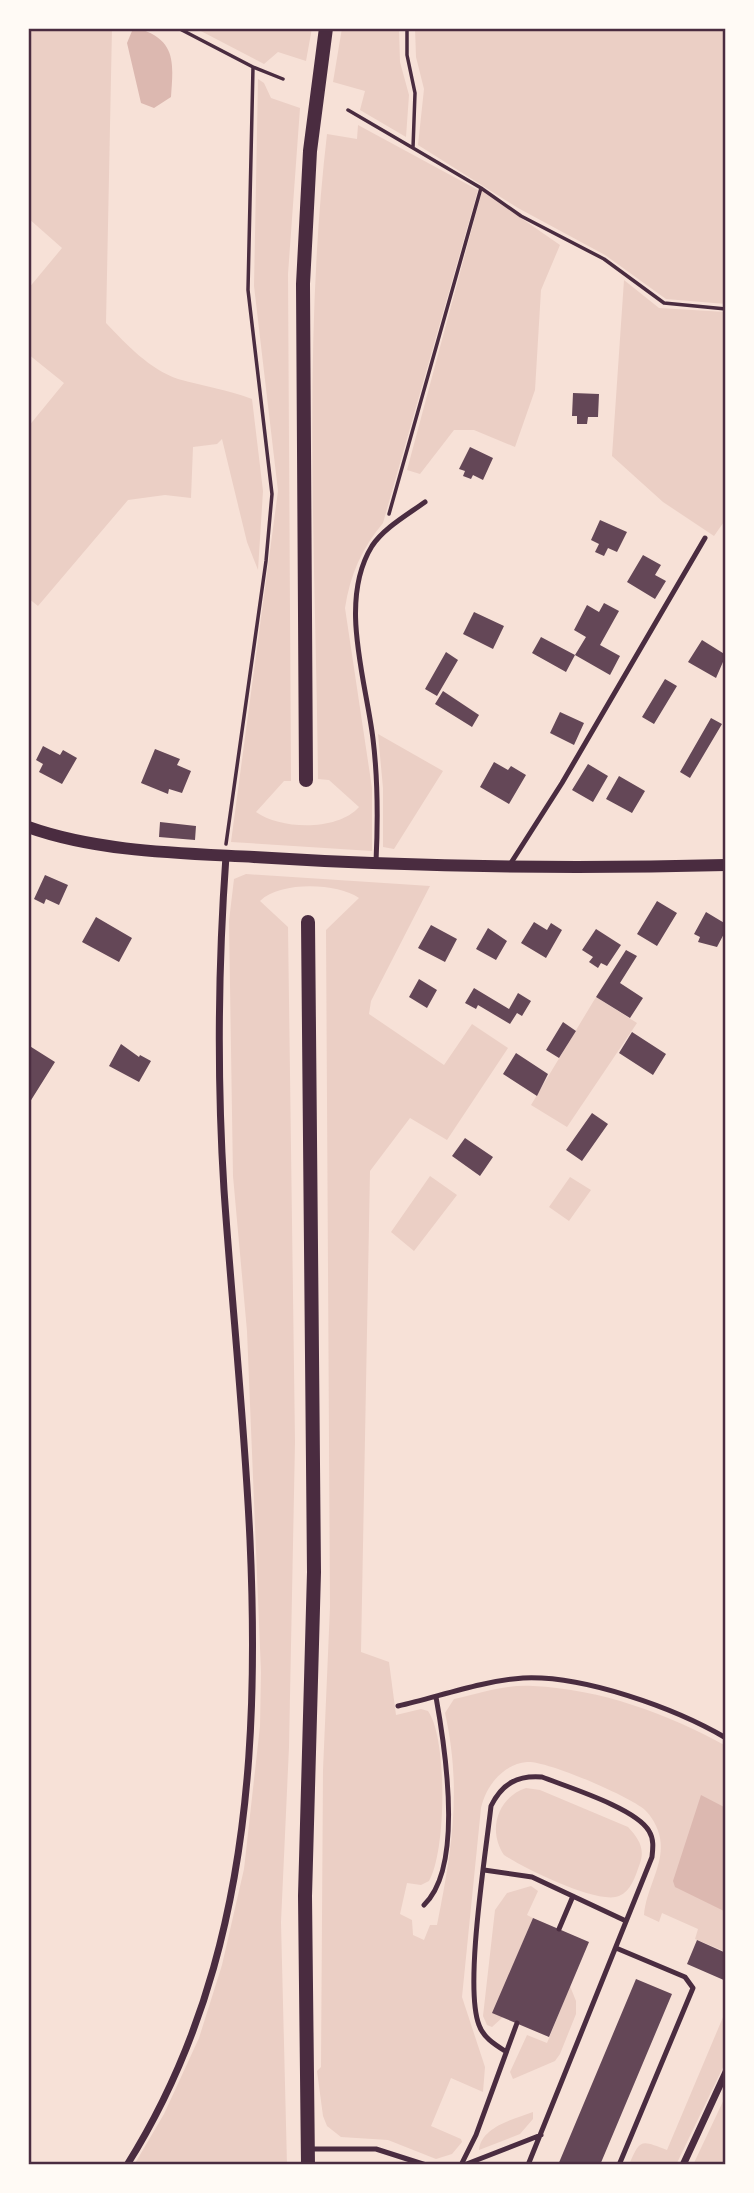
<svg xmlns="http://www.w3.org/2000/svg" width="754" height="2193" font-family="'Exo 2',sans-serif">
<rect width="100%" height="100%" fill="#f7e1d7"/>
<path fill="#ebcfc5" d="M28,28H112L106,323C126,344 149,369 178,379C203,386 228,390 252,399L263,491L258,570L247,542L222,439L217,444L193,447L191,498L165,495L128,500L38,606L28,598V427L64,383L28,354V289L62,248L28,218Z
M195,28H312L306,61L278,52L264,64Z
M342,28H399L400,62L409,95L406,137L360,110L365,91L333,82Z
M415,28H726V304L666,299L605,255L518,208L418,145L424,89L416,57Z
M258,79L264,83L271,98L300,108L288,274L291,781H284L256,812C281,830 338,831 359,807L329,780L318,779C316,565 302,347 327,134L357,139L358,125L478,190L383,523C362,548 350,575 345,608L372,788V851L231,842L278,491L254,286Z
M482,191L560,245L541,290L535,390L515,447L474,430H454L420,474L407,470Z
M624,280L659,308L726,312V519L714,536L663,502L612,456Z
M378,734L443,771L394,849L383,847V788Z
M246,874L430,886L371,1001L369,1014L444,1065L472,1024L508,1048L447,1140L410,1118L370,1171L361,1652L389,1662L396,1715L421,1709L428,1711C448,1739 446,1853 429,1881L421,1885L407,1883L400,1914L412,1920L413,1935L424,1940L430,1925H437C452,1850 462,1789 445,1713L454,1699C480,1693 507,1684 533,1686C601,1689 668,1714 726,1746V1952L695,1939L698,1929L662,1913L659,1922L644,1915C646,1888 665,1864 660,1838C658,1827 652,1817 645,1810C631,1797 546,1760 527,1762C503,1764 486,1786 481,1808L462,1997L485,2067L483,2092L451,2078L431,2126L461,2139L462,2142L452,2154L436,2159L388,2140L341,2137L327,2126L323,2116L317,2071L321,2067L323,1770L330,1607L326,930L359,898C337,883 281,881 260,901L288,927L295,1442L289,1747L281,1922L287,2165H134L164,2114L199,2038L222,1965L244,1869L260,1726L261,1672L247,1331L233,1176L229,921L234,879Z
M596,997L637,1023L567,1127L531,1105Z
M430,1176L457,1195L414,1251L391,1232Z
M570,1177L591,1190L569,1221L549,1207Z
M526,1788L540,1790L628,1827C639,1839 646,1849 639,1866C635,1877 631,1891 619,1896C598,1905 523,1868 504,1855C487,1830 498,1797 526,1788Z
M531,1886L538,1891L527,1915L533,1918L493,2013L503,2017L492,2027L487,2025L483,2016L495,1910L507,1893Z
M570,1986L576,2001V2014L560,2054L555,2061L513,2079L510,2072L527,2035L547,2043Z
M726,2010V2061L676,2165H629C640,2138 641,2140 667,2150Z
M726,2095V2165H693Z
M533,2112V2119L520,2134L479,2150C481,2127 514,2119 533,2112Z"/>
<path fill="#dcb8b0" d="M143,30C177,42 173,66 171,97L154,108L141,103L127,43L132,31Z
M701,1795L726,1808V1912L675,1887L673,1881Z"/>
<path fill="#644757" d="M573,393L599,394L598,417H588L587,424H577V416H572Z
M470,447L493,458L483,480L473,475L471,479L463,476L465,471L459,469Z
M600,520L627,532L617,552L608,548L604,556L595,552L599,544L591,540Z
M643,555L661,565L655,575L666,581L655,599L627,582Z
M604,603L619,611L600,645L620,656L610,675L575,655L586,637L574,630L587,605L599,612Z
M474,612L504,626L493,649L463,634Z
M541,637L575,655L566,672L532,653Z
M702,640L726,655L716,678L688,662Z
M446,652L458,660L437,696L425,689Z
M665,679L677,686L654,724L642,717Z
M443,691L479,715L472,727L435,704Z
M560,712L584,723L574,745L550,733Z
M711,718L722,724L690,778L680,772Z
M43,746L60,755L63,750L77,758L62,784L39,772L43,764L36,760Z
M155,749L180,759L177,765L191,771L182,793L169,789L168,794L141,783Z
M494,762L508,770L511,766L526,775L509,804L480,787Z
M588,764L608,776L593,802L572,790Z
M619,776L645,791L632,813L606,799Z
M160,822L196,826L195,840L159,837Z
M45,875L68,885L59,905L46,899L44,904L34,899Z
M657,901L677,913L657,946L637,934Z
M706,912L726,924V930L717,947L698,942L700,937L694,934Z
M96,917L132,938L119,962L82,942Z
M534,922L547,930L551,923L562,930L546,958L521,943Z
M431,925L457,939L445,962L418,948Z
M488,928L507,941L496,960L476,949Z
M596,929L621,945L607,966L601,963L598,968L589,962L593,957L582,950Z
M626,950L637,956L620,983L643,998L630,1018L596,997Z
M419,979L437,990L427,1008L409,997Z
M474,988L509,1009L518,993L531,1001L522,1016L517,1013L510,1024L478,1005L476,1009L465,1003Z
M563,1022L576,1031L559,1058L546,1050Z
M632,1032L666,1054L653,1075L619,1053Z
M121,1044L139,1057L140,1055L151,1061L139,1082L109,1066Z
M28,1045L55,1062L28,1105Z
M516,1053L548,1074L537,1096L503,1074Z
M592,1113L608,1124L582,1161L566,1150Z
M465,1138L493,1157L480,1176L452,1156Z
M533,1918L589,1942L549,2037L492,2013Z
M697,1940L726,1953V1981L687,1964Z
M636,1979L672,1994L600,2165H558Z"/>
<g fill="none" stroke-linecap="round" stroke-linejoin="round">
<path stroke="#4a2c40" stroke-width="3.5" d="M178,28L253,67
M348,110L413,148L415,93L407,55V28
M481,188L521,216L604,259L664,303L726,309
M389,514L481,188L413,148
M226,844L266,561L272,494L248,290L253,67L283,79"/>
<path stroke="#4a2c40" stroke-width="5" d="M376,862C378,821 378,780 373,739C366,680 338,601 372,546C384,528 407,515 425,502
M509,866L562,783L705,538
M398,1706C438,1697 481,1681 523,1678C583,1675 675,1708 726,1738
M484,1870L532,1877L626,1921
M424,1905C464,1867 445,1747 436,1697
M559,1929L573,1896
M616,1948L685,1977L693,1988L619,2165
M505,2051C494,2044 483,2037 479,2025C464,1987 486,1852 491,1806C502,1784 517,1775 542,1777C567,1787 636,1808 649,1831C654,1839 653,1848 652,1857L528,2165
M309,2149H376L426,2165
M461,2165L476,2135L517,2023
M464,2165L541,2135"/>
<path stroke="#4a2c40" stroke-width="7" d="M127,2165C309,1875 246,1512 224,1190C217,1079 218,967 226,856
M683,2165L726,2072"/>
<path stroke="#4a2c40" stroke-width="12" d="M28,827C98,852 180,853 254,857C411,867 569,869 726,865"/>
<path stroke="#4a2c40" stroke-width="14" d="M306,780L303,284L310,151L326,28
M308,922L314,1572L305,1896L308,2165"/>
</g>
<rect width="754" height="2193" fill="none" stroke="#fffaf5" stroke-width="60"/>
<rect x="30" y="30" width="694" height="2133" fill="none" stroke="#4a2c40" stroke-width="2.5"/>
</svg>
